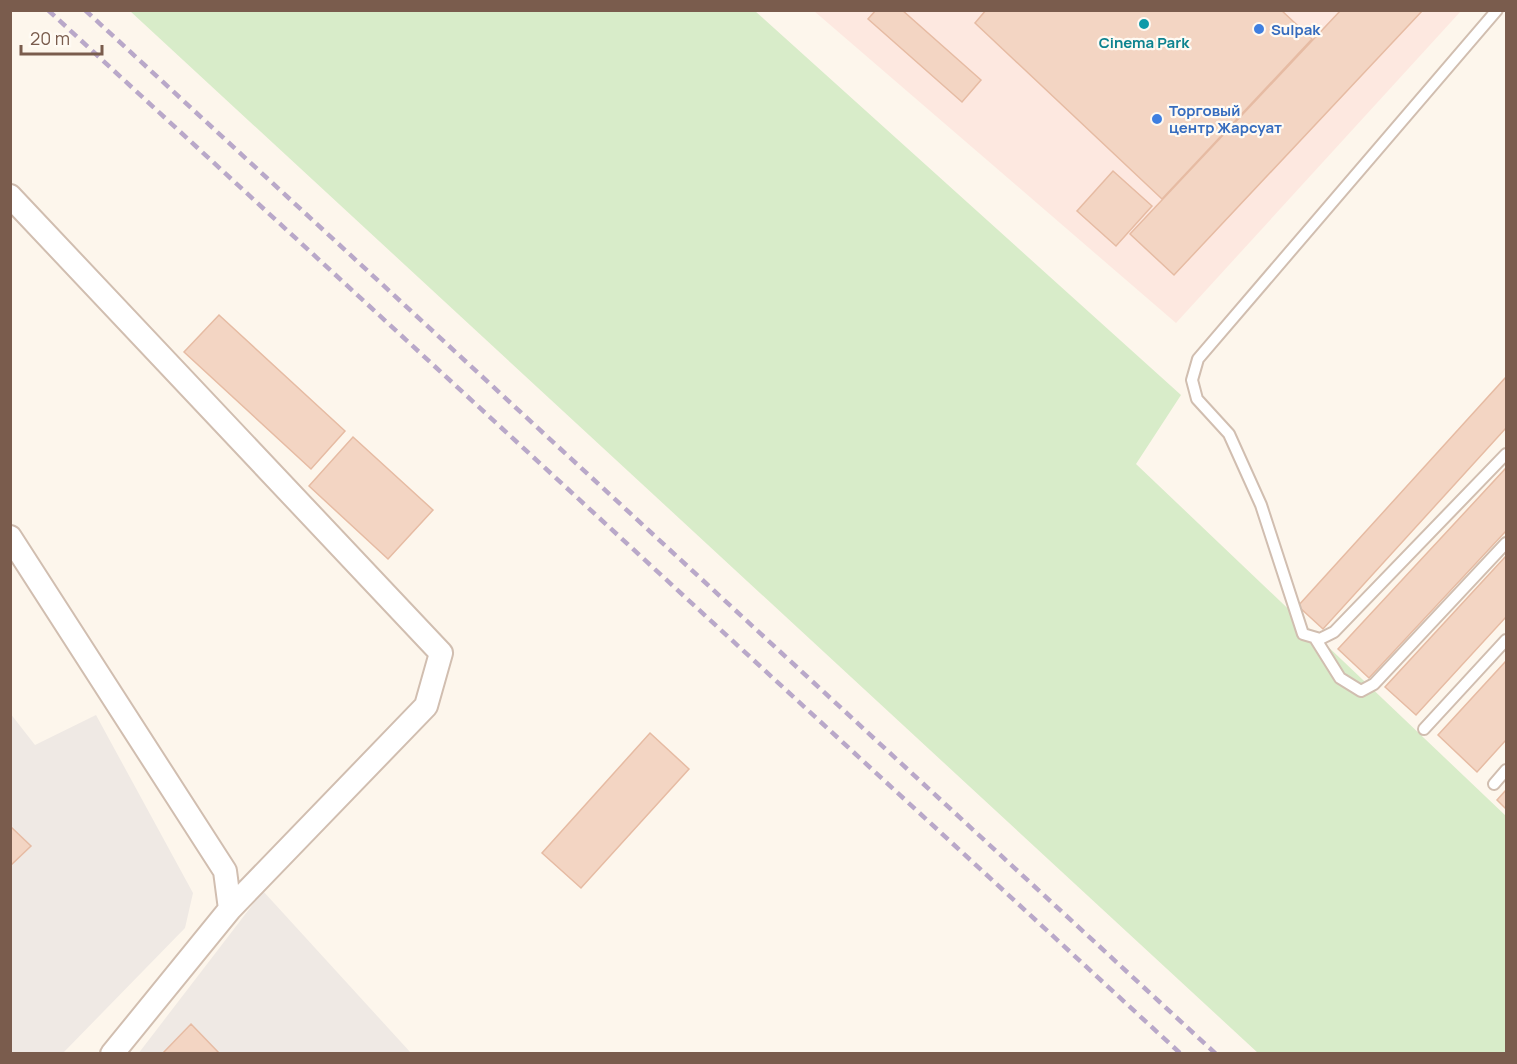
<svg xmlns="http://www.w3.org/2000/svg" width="1517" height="1064" font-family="Manrope,sans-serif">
<rect width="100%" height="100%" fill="#fdf6ec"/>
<path fill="#fde8e0" d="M814,11H1461L1176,323Z"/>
<path fill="#efe9e4" d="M10,713L35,745L96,715L193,893L185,928L63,1053H11Z
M263,891L411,1053L138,1054Z"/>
<path fill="#d8ecc9" d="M130,11H755L1181,395L1136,464L1506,816V1053H1258Z"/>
<path fill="#f3d5c3" stroke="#e6bba3" stroke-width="1.5" d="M876,10H902L981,80L962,102L868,19Z
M986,10H1281L1312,39L1162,199L975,23Z
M1341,10H1423L1174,275L1130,234Z
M1113,171L1152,206L1116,246L1077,211Z
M219,315L345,431L311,469L184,352Z
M1506,377V428L1323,629L1298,606Z
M353,437L433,510L388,559L309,486Z
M1506,468V531L1369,678L1338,649Z
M1506,556V617L1416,715L1385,687Z
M1506,661V740L1477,772L1438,735Z
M650,733L689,769L581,888L542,853Z
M1506,790V809L1497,800Z
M10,826L31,846L10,866Z
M191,1024L220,1054H162Z"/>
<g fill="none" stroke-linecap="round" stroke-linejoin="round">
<g stroke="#d1beb0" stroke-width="14">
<path id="service" d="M1497,10L1198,359L1192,380L1197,399L1229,434L1261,505L1303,634L1320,639L1334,632L1506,454
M1315,638L1340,678L1361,691L1374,684L1506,543
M1424,729L1506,640
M1494,784L1506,770"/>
</g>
<g stroke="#d1beb0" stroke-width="26">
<path id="minor" d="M10,196L441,653L426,706L230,909L112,1054
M10,537L225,871L230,909"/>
</g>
<use href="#service" stroke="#fff" stroke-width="10"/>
<use href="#minor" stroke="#fff" stroke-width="22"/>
<path stroke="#b9a8c9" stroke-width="4.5" stroke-dasharray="9 6" stroke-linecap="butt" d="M48,10L1181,1054
M85,10L1216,1054"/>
</g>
<circle fill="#0f9aa8" stroke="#fffaf3" stroke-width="2" cx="1144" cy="24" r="6"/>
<g fill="#3f7fe0" stroke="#fffaf3" stroke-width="2">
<circle cx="1259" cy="29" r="6"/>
<circle cx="1157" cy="119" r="6"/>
</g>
<g text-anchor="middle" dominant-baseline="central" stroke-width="4.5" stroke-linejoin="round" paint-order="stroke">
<g font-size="15" font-weight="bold" fill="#366cbe" stroke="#fffaf3" text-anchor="start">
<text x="1271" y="29">Sulpak</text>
<text x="1169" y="110">Торговый<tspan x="1169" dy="17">центр Жарсуат</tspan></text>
</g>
<g font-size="15" font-weight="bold" fill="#0d838f" stroke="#fffaf3">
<text x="1144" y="42">Cinema Park</text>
</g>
</g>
<rect width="1517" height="1064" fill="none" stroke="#7a5c4d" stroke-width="24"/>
<path d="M21 45v9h81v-9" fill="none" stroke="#7a5c4d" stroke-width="3"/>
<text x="30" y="45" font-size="18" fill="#7a5c4d" stroke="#fffaf3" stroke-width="4.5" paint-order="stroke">20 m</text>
</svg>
